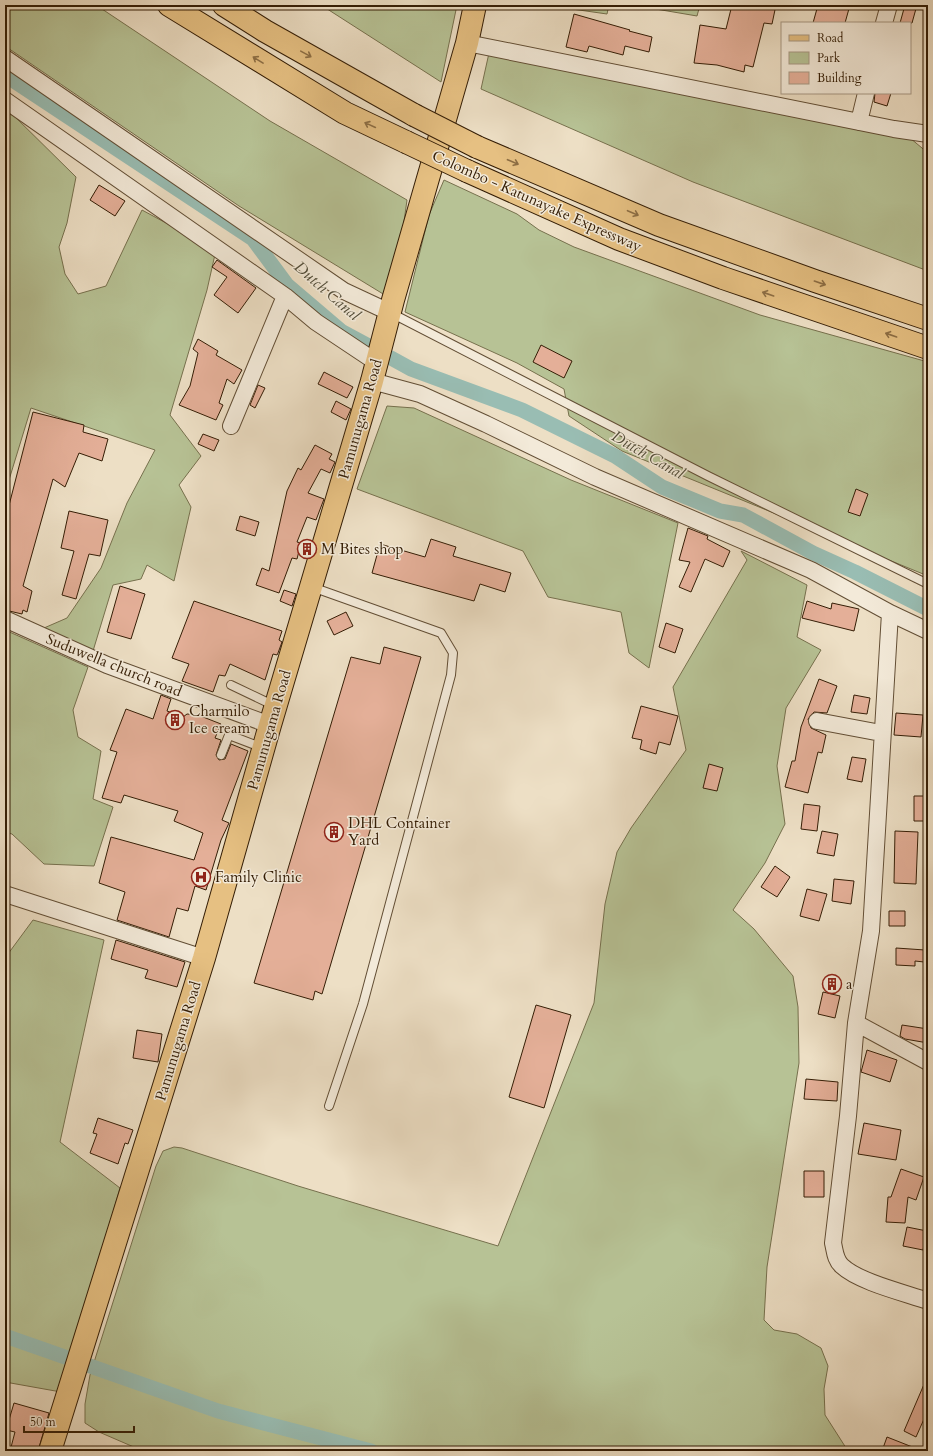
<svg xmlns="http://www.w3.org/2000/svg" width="933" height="1456" font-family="Cardo,serif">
<rect width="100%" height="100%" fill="#eddfc5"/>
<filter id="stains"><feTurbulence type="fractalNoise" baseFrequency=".005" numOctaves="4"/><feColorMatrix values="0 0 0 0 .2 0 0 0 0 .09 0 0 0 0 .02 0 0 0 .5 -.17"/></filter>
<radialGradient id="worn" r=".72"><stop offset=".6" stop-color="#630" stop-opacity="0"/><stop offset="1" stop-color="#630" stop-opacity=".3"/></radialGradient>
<path fill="#b7c295" stroke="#76704d" d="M5,5H96L270,121L407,200L393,300L239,206L5,46Z
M321,5H457L441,82Z
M559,5H609L607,14L558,7Z
M644,5H700L697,16L644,7Z
M489,53L904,133L928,153V271L693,182L481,89Z
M5,107L76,177L67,223L59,247L65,274L78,294L106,286L142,210L216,250L207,290L170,415L201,456L179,485L191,507L174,581L147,565L141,579L113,585L93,651L44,628L67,618L101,568L127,503L155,450L31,408L5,493Z
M444,180L517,214L539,230L574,247L760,315L928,362V576L622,451L569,416L564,389L517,363L405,312L429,215Z
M387,406L414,408L571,480L678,523L649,668L629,653L621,612L548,597L523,551L357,489Z
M741,551L807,585L797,637L821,650L786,708L777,766L785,824L765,863L733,910L754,929L793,976L798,1007L799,1063L767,1267L764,1320L774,1330L797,1334L821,1348L828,1366L824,1389L825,1415L848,1451H143L99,1432L85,1423V1404L90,1375L156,1166L163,1151L174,1147L182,1148L298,1186L498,1246L594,1003L605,904L617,852L631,828L686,750L673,687L747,560Z
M5,630L88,667L73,710L78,737L101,751L93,799L113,807L94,866L44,864L12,834L5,832Z
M33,920L104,940L60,1142L120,1188L61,1392L5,1382V958Z"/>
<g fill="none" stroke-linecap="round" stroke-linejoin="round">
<path stroke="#99bdb3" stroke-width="15" d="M5,75L253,239L287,285L341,331L367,345
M391,358L411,369L522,410L615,456L662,487L720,511L743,515L813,553L855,572L928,609
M5,1336L65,1357
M90,1366L218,1411L371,1451"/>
</g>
<path fill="#e4af98" stroke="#341d05" d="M732,5H776L772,24L764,23L753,67L745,65L744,72L717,65L694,63L700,25L726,29Z
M818,5H850L845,23H813Z
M905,5H917L912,23H900Z
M574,14L630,30L629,31L652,37L649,52L625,46L623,55L589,46L587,52L566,47Z
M875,93H891L887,106L874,102Z
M99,185L125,201L115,216L90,200Z
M217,260L256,288L238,313L214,295L227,277L212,267Z
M198,339L218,351L216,355L242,370L234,384L227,379L219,403L223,405L216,420L179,405L190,386L198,353L193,349Z
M541,345L572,361L564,378L533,362Z
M324,372L353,387L347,398L318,384Z
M258,385L265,388L255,408L250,405Z
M336,401L351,409L346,420L331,412Z
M33,412L84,425L83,432L108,439L102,461L79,453L65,487L53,479L23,586L32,591L27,612L23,610L22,614L5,610V521Z
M203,434L219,440L214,451L198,444Z
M315,445L332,454L329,459L335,462L330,473L321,469L308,493L324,499L316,520L307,517L297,542L301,543L297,559L292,558L279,593L256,585L262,568L269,571L287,491L298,468L301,470Z
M856,489L868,494L860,516L848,512Z
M69,511L108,520L100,556L89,554L76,599L62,595L74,551L61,548Z
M240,516L259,522L255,536L236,530Z
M688,528L708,536L707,539L730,551L723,567L705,559L691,592L679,587L690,562L679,560Z
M431,539L456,547L453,556L511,573L505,592L480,584L474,601L372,573L380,544L425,557Z
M120,586L145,594L131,639L107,632Z
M284,590L296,594L292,606L280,601Z
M194,601L282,631L279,640L282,642L278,653L277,655L273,654L265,680L230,664L225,676L219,675L213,692L182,681L189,664L172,658Z
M807,601L831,609L832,603L859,609L854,631L802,618Z
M346,612L353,626L334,635L327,621Z
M666,623L683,629L675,653L659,647Z
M384,647L421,657L322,994L315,991L313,1000L254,983L351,657L380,664Z
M819,679L837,686L827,713L814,712L808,719L811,728L826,735L822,753L818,752L808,793L785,787L792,761H795L801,727Z
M161,695L171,699L167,711L183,717L187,714L198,715L221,724L215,738L221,740L216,755L219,760L225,759L231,744L248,751L222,820L229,823L221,840L206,890L195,886L188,911L177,908L169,937L117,920L125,892L99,883L111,837L194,860L203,833L174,821L178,811L124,795L121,803L102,798L117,752L110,750L126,709L153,719Z
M854,695L870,698L867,714L851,712Z
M641,706L678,716L670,745L659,742L656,754L640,749L642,740L632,738Z
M896,713L923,715L921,737L894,735Z
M852,757L866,759L862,782L847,779Z
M709,764L723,768L717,791L703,788Z
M914,796H928V821H914Z
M804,804L820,806L817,831L801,829Z
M822,831L838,834L834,856L817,853Z
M895,831L918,832L916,884L894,883Z
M775,866L790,877L777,897L761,887Z
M834,879L854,881L851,904L832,901Z
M807,889L827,894L819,921L800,916Z
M889,911H905V926H889Z
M116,940L185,962L177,987L145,978L148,970L111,959Z
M896,948L925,950L924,962L915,961V966L896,965Z
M823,992L840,996L835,1018L818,1014Z
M536,1005L571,1015L544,1108L509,1097Z
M902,1025L928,1029V1043L905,1039L900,1036Z
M137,1030L162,1034L158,1062L133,1058Z
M867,1050L897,1060L890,1082L861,1072Z
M806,1079L838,1082L837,1101L804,1099Z
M98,1118L133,1130L128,1144L125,1143L118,1164L90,1153L97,1134L93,1133Z
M864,1123L901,1130L896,1160L858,1154Z
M901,1169L924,1177L916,1200L908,1197L905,1223L886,1222L888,1197H891Z
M804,1171H824V1197H804Z
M907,1227L927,1231L923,1250L903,1246Z
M928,1375V1410L916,1437L904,1431Z
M14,1403L49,1413L38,1451H10L15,1432L6,1430Z
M887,1437L920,1450V1451H882Z"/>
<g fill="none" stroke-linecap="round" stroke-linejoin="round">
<g stroke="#624e35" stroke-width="10">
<path id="service" d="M391,313L708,476L928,584
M312,587L441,633L453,653L451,675L363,1004L329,1106
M231,685L275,706
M221,755L229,735L263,748"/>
</g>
<g stroke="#624e35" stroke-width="18">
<path id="minor" d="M884,23L889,5
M467,43L894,129L928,134
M5,58L344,291L389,312
M5,100L285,296L316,322L376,362
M859,122L866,93
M372,381L420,394L486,424L595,477L811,570L890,613L928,631
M231,426L285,296
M890,613L871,931L856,1023L848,1116L833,1243C835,1251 835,1260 842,1266C859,1282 905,1293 928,1301
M5,619L107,665L270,725
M817,721L881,733
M5,894L204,958
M856,1023L928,1062"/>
</g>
<g stroke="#341d05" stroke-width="24">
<path id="primary" d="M50,1451L204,958L270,725L372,381L393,300L467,43L475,5"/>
</g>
<g stroke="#341d05" stroke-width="24">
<path id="motorway" d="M169,5L345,113L406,142
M224,5L265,31L414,115
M477,147L659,225L815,281L928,319
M467,171L619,239L723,278L928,348"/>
</g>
<use href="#service" stroke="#f3ead9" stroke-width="8"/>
<use href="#minor" stroke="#f3ead9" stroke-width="16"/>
<use href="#primary" stroke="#e6c082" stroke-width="22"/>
<use href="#motorway" stroke="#e6c082" stroke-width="22"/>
<g stroke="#341d05" stroke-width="24" stroke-linecap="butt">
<path id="motorway-bridge" d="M414,115L477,147
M406,142L467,171"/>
</g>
<use href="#motorway-bridge" stroke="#e6c082" stroke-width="22"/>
</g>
<defs><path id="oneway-shaft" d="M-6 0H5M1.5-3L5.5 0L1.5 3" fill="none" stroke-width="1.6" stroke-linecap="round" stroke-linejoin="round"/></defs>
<g stroke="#8d6e44">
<use href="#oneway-shaft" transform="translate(306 54) rotate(29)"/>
<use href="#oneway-shaft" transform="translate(258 60) rotate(-148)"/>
<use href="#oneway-shaft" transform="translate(370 125) rotate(-155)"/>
<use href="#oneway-shaft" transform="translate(513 162) rotate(23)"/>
<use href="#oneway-shaft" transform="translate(633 213) rotate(23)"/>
<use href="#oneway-shaft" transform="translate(820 283) rotate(19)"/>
<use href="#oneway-shaft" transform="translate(768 294) rotate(-161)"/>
<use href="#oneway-shaft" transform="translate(891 335) rotate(-161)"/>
</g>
<defs>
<g id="building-ring" transform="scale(1)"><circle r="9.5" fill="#f3ead9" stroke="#8f2418" stroke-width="1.5"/><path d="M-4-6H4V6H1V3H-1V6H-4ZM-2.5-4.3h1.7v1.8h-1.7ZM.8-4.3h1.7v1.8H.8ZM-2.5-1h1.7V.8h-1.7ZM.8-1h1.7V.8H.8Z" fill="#8f2418"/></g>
<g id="hospital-ring" transform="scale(1)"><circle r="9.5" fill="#f3ead9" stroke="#8f2418" stroke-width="1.5"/><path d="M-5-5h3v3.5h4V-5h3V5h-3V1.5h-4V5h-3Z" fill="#8f2418"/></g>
</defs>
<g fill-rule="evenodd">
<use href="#building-ring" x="307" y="549"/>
<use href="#building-ring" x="175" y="720"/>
<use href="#building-ring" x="334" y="832"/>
<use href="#hospital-ring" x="201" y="877"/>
<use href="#building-ring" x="832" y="984"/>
</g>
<g text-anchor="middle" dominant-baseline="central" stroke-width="3" stroke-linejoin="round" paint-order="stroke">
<g font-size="15" fill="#341d05" stroke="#f3ead9">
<text transform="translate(537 201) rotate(24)">Colombo - Katunayake Expressway</text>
<text transform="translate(360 419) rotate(-74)">Pamunugama Road</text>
<text transform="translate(114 665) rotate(22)">Suduwella church road</text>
<text transform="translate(269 730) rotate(-74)">Pamunugama Road</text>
<text transform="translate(178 1041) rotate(-73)">Pamunugama Road</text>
</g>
<g font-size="15" fill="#341d05" stroke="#f3ead9" text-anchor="start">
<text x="321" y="549">M Bites shop</text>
<text x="189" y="711">Charmilo<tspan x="189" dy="17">Ice cream</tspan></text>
<text x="348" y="823">DHL Container<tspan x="348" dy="17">Yard</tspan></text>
<text x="215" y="877">Family Clinic</text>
<text x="846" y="984">a</text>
</g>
<g font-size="16" font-style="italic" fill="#524d39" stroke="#f3ead9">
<text transform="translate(327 291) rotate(41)">Dutch Canal</text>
<text transform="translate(648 455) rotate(30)">Dutch Canal</text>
</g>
</g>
<rect width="933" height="1456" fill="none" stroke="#eddfc5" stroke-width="20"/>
<rect x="6" y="6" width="921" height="1444" fill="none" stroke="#341d05" stroke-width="2"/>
<rect x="10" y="10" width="913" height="1436" fill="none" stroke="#341d05"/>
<rect x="781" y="22" width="130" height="72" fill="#f3ead9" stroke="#a79884"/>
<rect x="789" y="35" width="20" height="6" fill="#e6c082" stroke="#a79884"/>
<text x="817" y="42" font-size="12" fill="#341d05">Road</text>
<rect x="789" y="52" width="20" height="12" fill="#b7c295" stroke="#a79884"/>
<text x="817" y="62" font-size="12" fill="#341d05">Park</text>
<rect x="789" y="72" width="20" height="12" fill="#e4af98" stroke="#a79884"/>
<text x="817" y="82" font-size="12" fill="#341d05">Building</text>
<path d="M24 1426v6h110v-6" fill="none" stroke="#341d05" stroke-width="2"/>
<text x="30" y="1426" font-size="12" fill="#341d05" stroke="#f3ead9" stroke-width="3" paint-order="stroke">50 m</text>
<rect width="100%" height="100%" filter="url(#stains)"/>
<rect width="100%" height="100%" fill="url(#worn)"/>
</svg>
